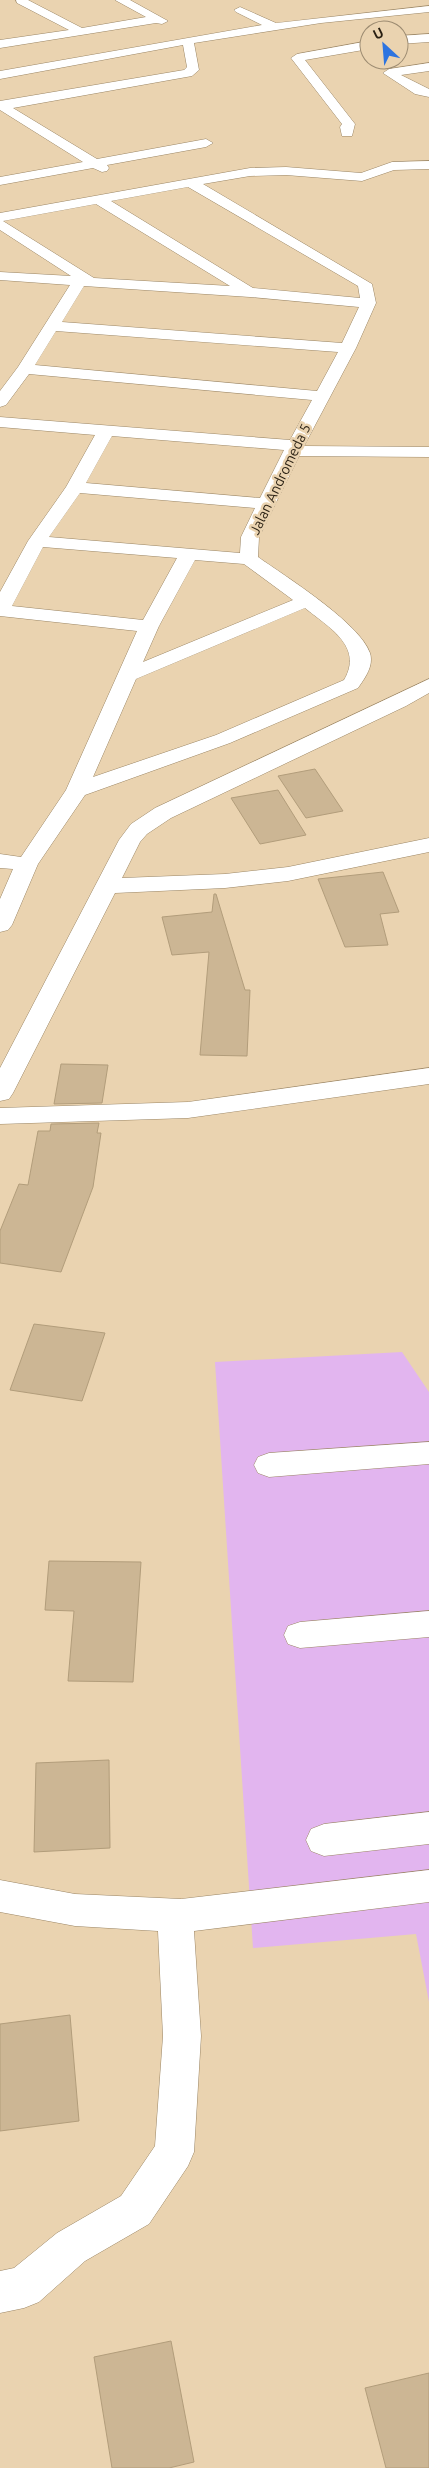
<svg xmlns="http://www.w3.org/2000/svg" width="429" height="2468" font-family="Ubuntu,sans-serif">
<rect width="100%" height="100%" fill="#ead3b0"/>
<path fill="#e2b5ef" d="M402,1352L429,1392V2002L416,1934L253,1948L215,1362Z"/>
<path fill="#ccb694" stroke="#b29d7b" d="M315,769L343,811L306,818L278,776Z
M278,790L306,835L260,844L231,798Z
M383,872L399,912L380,914L388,945L345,947L318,879Z
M214,894H216L245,990H250L247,1056L200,1055L209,952L172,955L162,917L212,912Z
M61,1064L108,1065L102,1103L54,1104Z
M99,1123L97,1133H101L93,1187L61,1272L0,1263V1231L19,1184L28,1185L38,1131H50L51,1124Z
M34,1324L105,1333L82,1401L10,1390Z
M49,1561L141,1562L133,1682L68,1681L74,1611L45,1610Z
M109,1760L110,1848L34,1852L36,1763Z
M70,2015L79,2121L0,2131V2024Z
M171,2341L194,2462L169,2468H112L94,2357Z
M429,2373V2468H386L365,2388Z"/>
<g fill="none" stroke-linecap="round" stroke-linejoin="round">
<g stroke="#9b8665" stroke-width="1">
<path id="minor" d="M16,0H28L82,28L146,17L115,0H130L168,21L162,24L156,23L0,48V40L69,30L17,3Z
M429,6V12L321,23L194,43L199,70L192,76L13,108L97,159L206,139L213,143L206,147L107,165L109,168L107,171L102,172L93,168L0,185V177L83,162L0,110V101L184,70L187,67L183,45L0,79V71L262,25L236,12L234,10L240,7L276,23Z
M429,34V42L399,44V36Z
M369,41V49L305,60L355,124L352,136H342L340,127L342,124L291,58L297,54Z
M429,63V71L401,75L429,89V97L415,94L383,73L389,69Z
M429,161V169L394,170L362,181L286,175L250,176L203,184L372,284L376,303L356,348L304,446L429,447V457L299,456L259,537L258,557C285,576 360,623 370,653C374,666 365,678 358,688L230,743L85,795L38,864L12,925L8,930L0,932V899L13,869L0,868V854L21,857L66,790L137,631L0,616V592L28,541L66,487L95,435L0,427V417L290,440L312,400L29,374L6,405L0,407V391L18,367L70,285L0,280V272L71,276L0,230V213L250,168L286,167L361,173L392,162ZM188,187L358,286L360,298L253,288L111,201ZM96,204L230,286L94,278L3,221ZM84,286L250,297L359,307L342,343L62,322ZM56,331L338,352L317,391L35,365ZM112,436L284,450L260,498L86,483ZM80,493L255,508L241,537L240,553L49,537ZM43,547L177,558L143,620L12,606ZM195,560L244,564L293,600L143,662L159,626ZM305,608C328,627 364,646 344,680L216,735L93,777L136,679Z
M429,679V693L406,706L171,818L147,834L140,842L122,878L225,874L288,867L429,838V852L288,881L225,888L115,893L13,1093L9,1099L0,1101V1068L119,840L131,824L155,808Z
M429,1068V1084L188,1118L0,1124V1108L188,1102Z
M429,1442V1464L269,1477L258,1473L254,1465L258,1457L269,1453Z
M429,1611V1637L300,1648L288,1644L284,1635L288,1626L300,1622Z
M429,1812V1844L324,1856L311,1851L306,1840L311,1829L324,1824Z
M429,1870V1902L194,1931L201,2036L194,2152L188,2166L149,2224L85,2261L39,2302L24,2308L0,2313V2271L14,2268L57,2233L121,2196L155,2146L163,2036L158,1931L75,1926L0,1912V1880L75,1894L181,1899Z"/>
</g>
<use href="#minor" fill="#fff" fill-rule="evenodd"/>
</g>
<g text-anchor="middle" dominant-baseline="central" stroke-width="5" stroke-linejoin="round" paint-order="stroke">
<g font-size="14" fill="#281f12" stroke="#ead3b0">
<text transform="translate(280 479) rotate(-64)">Jalan Andromeda 5</text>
</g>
</g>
<g transform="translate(384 45) rotate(334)"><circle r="24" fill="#ead3b0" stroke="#9c8b71"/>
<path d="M0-4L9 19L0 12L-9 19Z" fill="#2d74e0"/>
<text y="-8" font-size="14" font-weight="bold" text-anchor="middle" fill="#281f12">U</text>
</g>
</svg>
